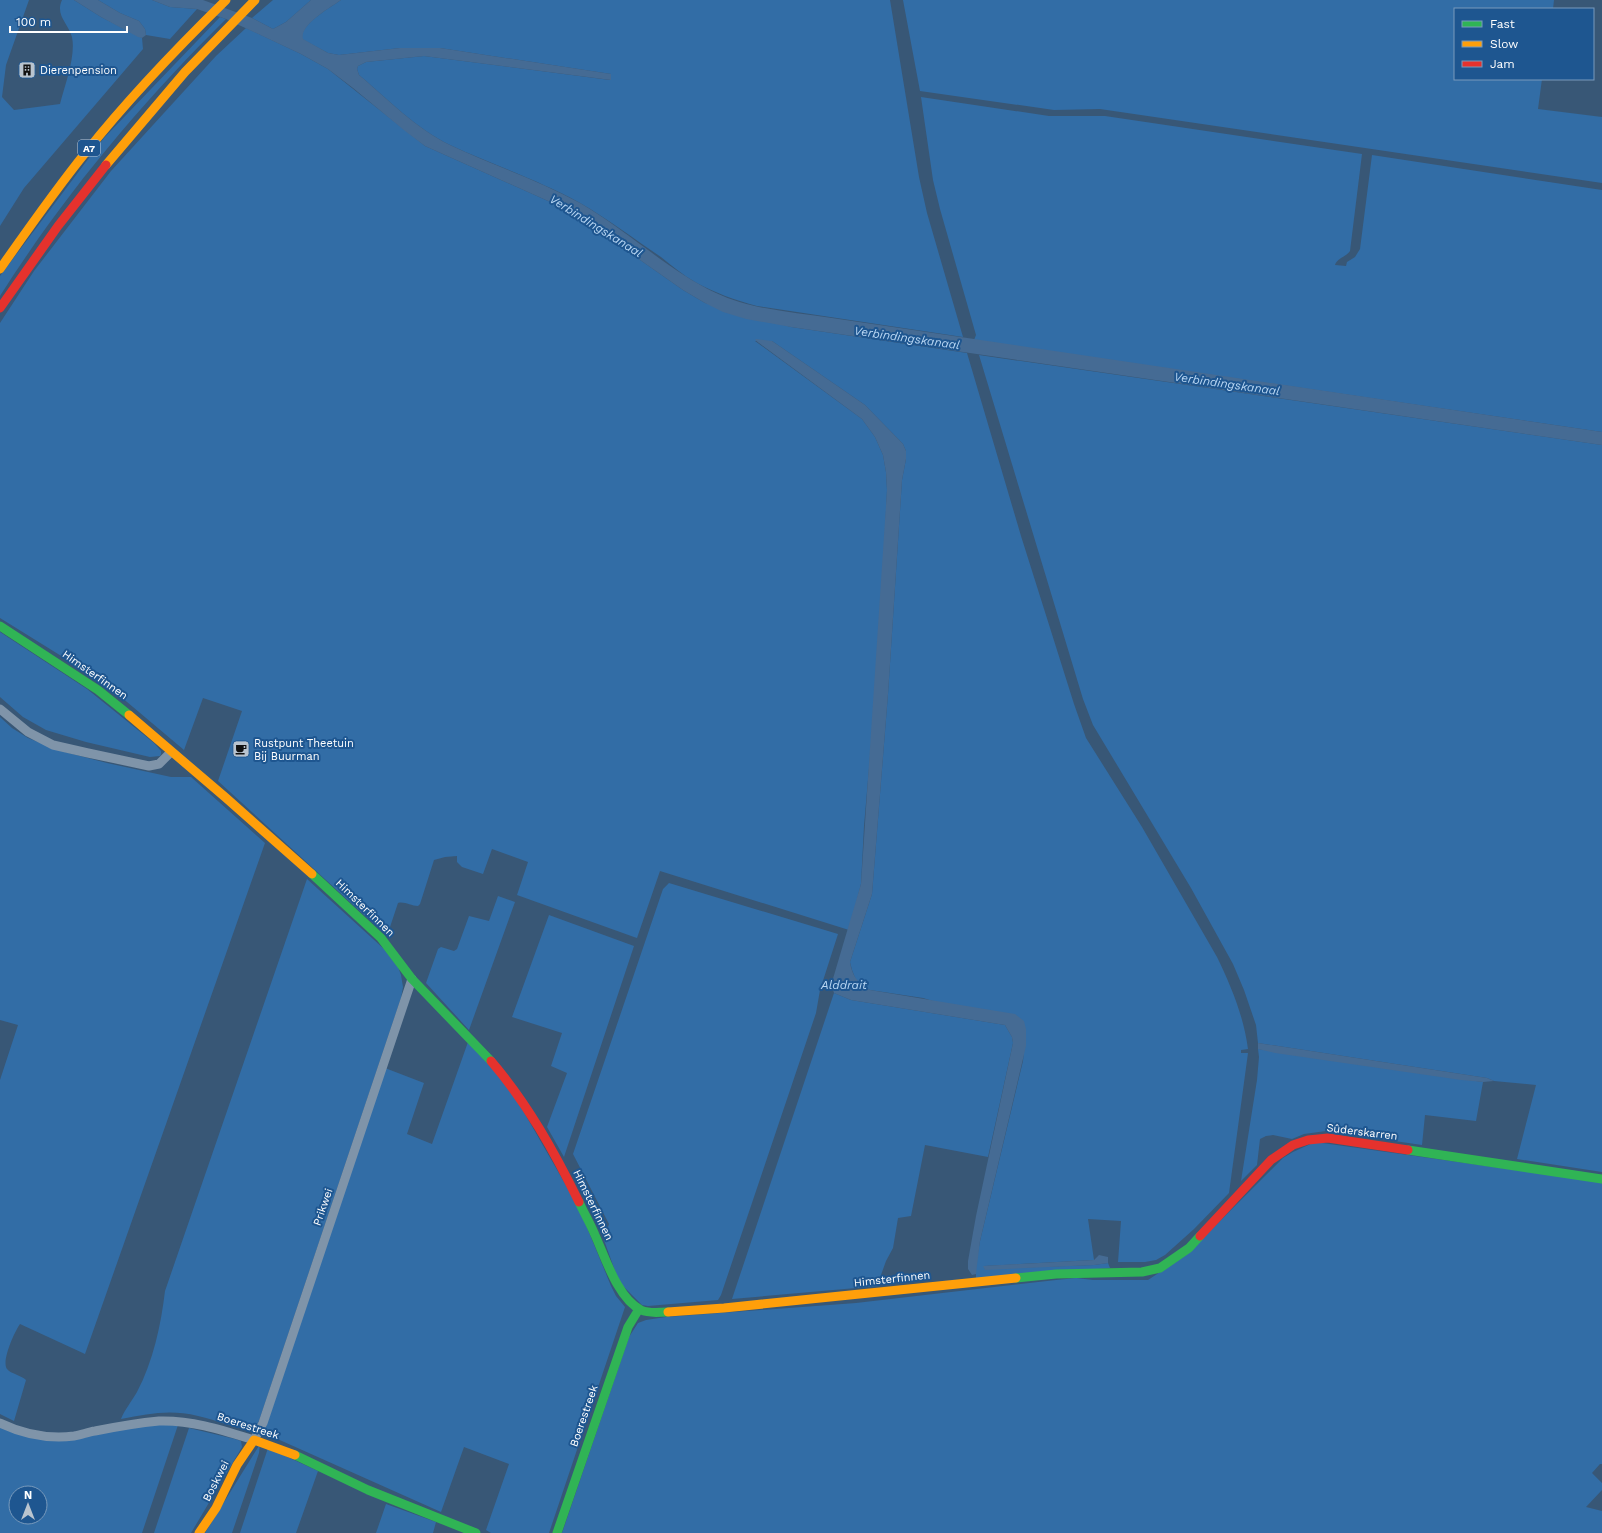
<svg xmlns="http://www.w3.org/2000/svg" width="1602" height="1533" font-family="'Work Sans',sans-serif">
<rect width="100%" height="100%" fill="#385776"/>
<path fill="#326da6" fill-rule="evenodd" d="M0,0H29L6,65L2,97L14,110L60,104C65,85 76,56 72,37C68,23 55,15 62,0H74L101,17L142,38L143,49L24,188L0,226Z
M98,0H152L170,7L197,9L170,39L146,35L145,29L139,21L120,13Z
M273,0H311L286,22L273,29L252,18Z
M341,0H890L919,177L927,213L963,337L757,306C735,300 715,293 695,282C683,275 672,266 661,257C634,239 608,219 580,203C539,180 493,165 450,145C415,128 388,99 359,75L357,69L358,66L366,62L424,56L610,80L611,74L440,48H400L339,55L328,53L302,39C299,25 331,7 341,0Z
M903,0H1554L1553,9H1455V79H1542L1538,109L1602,117V183L1100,109L1054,110L920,91Z
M220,17L226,19C141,103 64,195 0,296V276L104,138Z
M246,28L301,54L328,69L425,146L557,205L583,220L683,290L705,303L791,327L967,353L1021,536L1074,704L1086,738L1142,827L1217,957C1231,986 1244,1017 1248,1049L1241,1050V1053H1248L1229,1193L1194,1229L1165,1255L1156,1260L1145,1262H1118L1121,1221L1088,1219L1094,1260L984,1266L985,1269L1094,1265L1108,1263L1110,1268L976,1279V1264L980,1241L1023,1061L1026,1029L923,998L870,990L861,985L856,980L852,970L850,962L872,894L888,694L902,480L906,459V451L903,444L865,405L772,341H755L862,419L875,437L883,455L886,472L887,490L883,573L871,745L864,826L861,884L849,930L660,871L637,938L634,937L517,895L528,862L492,849L483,874L462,867L457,862V856L445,857L434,860L420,904L418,906C411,906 404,901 398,903L387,936L218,781L242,711L203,698L184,750L114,691L79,667L0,618V323L34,271L111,171L216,56Z
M921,97L1049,116H1105L1362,154L1350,251C1346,257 1337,258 1335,265L1346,266L1347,262L1355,257L1360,249L1372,155L1602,190V432L974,340L976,335L940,209L933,180Z
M979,355L1602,445V1172L1517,1159L1536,1085L1494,1081L1487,1078L1258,1043L1256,1025L1244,990L1233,964L1191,888L1093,725L1083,699Z
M0,632L87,689L154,743L161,751V754L160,756L150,757L86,742L46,730L23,717L0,697Z
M0,717L12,728L28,738L61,751L107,763L171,777H191L265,843L85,1354L20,1324C15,1331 1,1361 7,1369C11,1374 21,1375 26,1380L14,1421L0,1414V1080L18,1025L0,1020Z
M307,879L384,949L398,967L401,975L403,987L401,998L259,1421L255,1430C236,1429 217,1420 198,1416C169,1409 149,1414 121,1419C125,1409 132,1401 137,1392C153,1362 161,1325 165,1291Z
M669,883L838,934L820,990L816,1013L721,1295L718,1300L648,1306L642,1305L619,1282L604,1240L609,1224L573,1154L663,889Z
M498,896L515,902L469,1030L426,983L438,949L441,947L454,951L457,949L469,916L489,921Z
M549,915L634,946L564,1157L547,1127L567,1073L551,1066L562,1033L512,1017Z
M834,993L851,1000L1005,1025L1012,1037L1013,1043L988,1157L925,1145L911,1216L898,1218L893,1248L886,1261L881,1275L879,1286L732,1299Z
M468,1042L510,1088L579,1208L611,1286L616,1296L625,1307L549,1533H491L486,1530L509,1464L464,1447L441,1512L264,1433L385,1068L424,1083L407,1134L432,1144Z
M1258,1049L1483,1082L1476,1121L1425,1115L1422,1145L1326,1131L1304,1134L1292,1139L1273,1135L1266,1136L1260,1139L1257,1165L1241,1181L1257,1080L1259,1057Z
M1315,1142L1602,1182V1464H1600L1592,1473L1602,1483V1490L1586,1507L1602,1511V1533H562L629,1337L638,1323L646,1320L666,1317L856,1303L1056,1280L1076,1278L1093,1280H1148L1186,1255L1283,1158L1293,1152Z
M179,1422L142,1533H0V1425L32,1438ZM16,1493H40V1517H16Z
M189,1428L235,1439L241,1441L242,1447L191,1533H154Z
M260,1444L259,1453L232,1533H205Z
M268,1448L318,1471L296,1533H240Z
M386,1504L436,1522L433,1533H376Z"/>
<path fill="#456b94" d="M74,0H98L120,13L139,21L145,29L146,35L142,38L138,37L101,17Z
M152,0H203L252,18L273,29L286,22L311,0H341C331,7 299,25 303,39L328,53L339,55L400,48H440L611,74V80L424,56L366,62L358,66L357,69L359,75C388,99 415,128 450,145C492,165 538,180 580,203C627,230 667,270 716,293C752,310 793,312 832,318L1602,432V445L791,327L746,319L723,312L705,303L683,290L583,220L557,205L425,146L405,131L353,88L328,69L301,54L226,19L197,9L170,7Z
M756,339L772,341L865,405L903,444L906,451V459L902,480L888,694L872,894L850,962C852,976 858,983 870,990L1015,1014L1024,1021L1026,1029V1046L980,1241L976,1274L972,1275L968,1269V1261L976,1216L1013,1043L1012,1037L1005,1025L851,1000L834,993L832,987V982L861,884L887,490L886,472L883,455L875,437L862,419L755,340Z
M1258,1043L1487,1078L1494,1081L1483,1082L1461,1080L1275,1053L1258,1049Z
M1099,1255L1108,1257V1263L1094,1265L985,1270L983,1266L1094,1260Z"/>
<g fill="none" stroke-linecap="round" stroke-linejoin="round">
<path stroke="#7f94a9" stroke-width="9" d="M0,709L28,732L53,745L88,753L149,766L159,764L171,752
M0,1423C23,1434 49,1439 74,1436C81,1435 88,1432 95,1431C115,1427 138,1423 159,1421C192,1420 222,1430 254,1440L263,1423L412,979"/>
<path stroke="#30b455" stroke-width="9" d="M0,626L98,690L129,715
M312,874L381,938L412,979L491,1061
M1408,1150L1602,1179
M579,1202C584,1213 590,1223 595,1235C605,1257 618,1299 641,1310C650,1314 658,1312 668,1312
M1016,1278L1056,1274L1142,1272L1160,1268L1189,1248L1200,1236
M295,1455L368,1490L476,1533
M557,1533L628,1327L639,1309"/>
<path stroke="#ff9f0a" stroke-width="9" d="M106,165L185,72L255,0
M0,269C28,229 56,189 86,152C129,98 177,48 226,0
M129,715L225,797L312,874
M668,1312L724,1308L1016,1278
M199,1533L216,1508L237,1465L254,1440L295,1455"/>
<path stroke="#e5322d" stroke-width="9" d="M0,308L58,226L106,165
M491,1061C527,1103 554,1151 579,1202
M1200,1236L1271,1160L1293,1145L1308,1140L1328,1138L1408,1150"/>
</g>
<defs>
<g id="building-square" transform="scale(0.9)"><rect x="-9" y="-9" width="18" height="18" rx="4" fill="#b9c4cf" stroke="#1e5690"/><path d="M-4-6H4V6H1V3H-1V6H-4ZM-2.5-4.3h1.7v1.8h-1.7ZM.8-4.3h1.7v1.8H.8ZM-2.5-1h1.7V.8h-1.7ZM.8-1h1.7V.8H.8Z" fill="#111"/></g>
<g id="cafe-square" transform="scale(0.9)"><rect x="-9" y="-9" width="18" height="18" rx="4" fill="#b9c4cf" stroke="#1e5690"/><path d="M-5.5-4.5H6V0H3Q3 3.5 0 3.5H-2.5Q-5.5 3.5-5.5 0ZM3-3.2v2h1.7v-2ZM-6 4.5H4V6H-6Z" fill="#111"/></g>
</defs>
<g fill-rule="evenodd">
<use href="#building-square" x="27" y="70"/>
<use href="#cafe-square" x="241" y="749"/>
</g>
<g text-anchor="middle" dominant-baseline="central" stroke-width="4" stroke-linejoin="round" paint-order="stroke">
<rect fill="#1e5690" stroke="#bcccde" stroke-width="1" x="78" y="140" width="22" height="16" rx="3"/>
<g font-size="10" font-weight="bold" fill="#fff">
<text x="89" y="148">A7</text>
</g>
<g font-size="11" fill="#fff" stroke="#1e5690" text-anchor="start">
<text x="40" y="70">Dierenpension</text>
<text x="254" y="743">Rustpunt Theetuin<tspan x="254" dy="13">Bij Buurman</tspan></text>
</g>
<g font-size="11" fill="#fff" stroke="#1e5690">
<text transform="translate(95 675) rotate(35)">Himsterfinnen</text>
<text transform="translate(365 908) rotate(44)">Himsterfinnen</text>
<text transform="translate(1362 1132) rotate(7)">Sûderskarren</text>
<text transform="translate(593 1205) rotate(64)">Himsterfinnen</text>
<text transform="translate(323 1207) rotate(-71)">Prikwei</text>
<text transform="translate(892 1279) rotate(-6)">Himsterfinnen</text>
<text transform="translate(584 1416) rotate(-71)">Boerestreek</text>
<text transform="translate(248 1426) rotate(18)">Boerestreek</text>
<text transform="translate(216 1481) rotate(-63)">Boskwei</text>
</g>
<g font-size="12" font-style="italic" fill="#b9d7f4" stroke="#1e5690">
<text transform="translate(596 226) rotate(32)">Verbindingskanaal</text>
<text transform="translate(907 338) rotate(8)">Verbindingskanaal</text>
<text transform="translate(1227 384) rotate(8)">Verbindingskanaal</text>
<text x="844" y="985">Alddrait</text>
</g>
</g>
<rect x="1454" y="8" width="140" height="72" fill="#1e5690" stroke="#789abc"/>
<rect x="1462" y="21" width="20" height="6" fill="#30b455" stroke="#789abc"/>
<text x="1490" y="28" font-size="12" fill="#ffffff">Fast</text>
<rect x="1462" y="41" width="20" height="6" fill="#ff9f0a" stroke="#789abc"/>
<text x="1490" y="48" font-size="12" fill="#ffffff">Slow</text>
<rect x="1462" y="61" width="20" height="6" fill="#e5322d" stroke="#789abc"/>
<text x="1490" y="68" font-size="12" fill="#ffffff">Jam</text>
<g transform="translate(28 1505)"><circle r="19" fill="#1e5690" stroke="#789abc"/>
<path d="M0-3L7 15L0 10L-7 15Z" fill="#b9c4cf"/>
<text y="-6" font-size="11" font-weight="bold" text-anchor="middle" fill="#ffffff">N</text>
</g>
<path d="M10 26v6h117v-6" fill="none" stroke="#ffffff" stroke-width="2"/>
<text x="16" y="26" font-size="12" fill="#ffffff" stroke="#1e5690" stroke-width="3" paint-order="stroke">100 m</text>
</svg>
